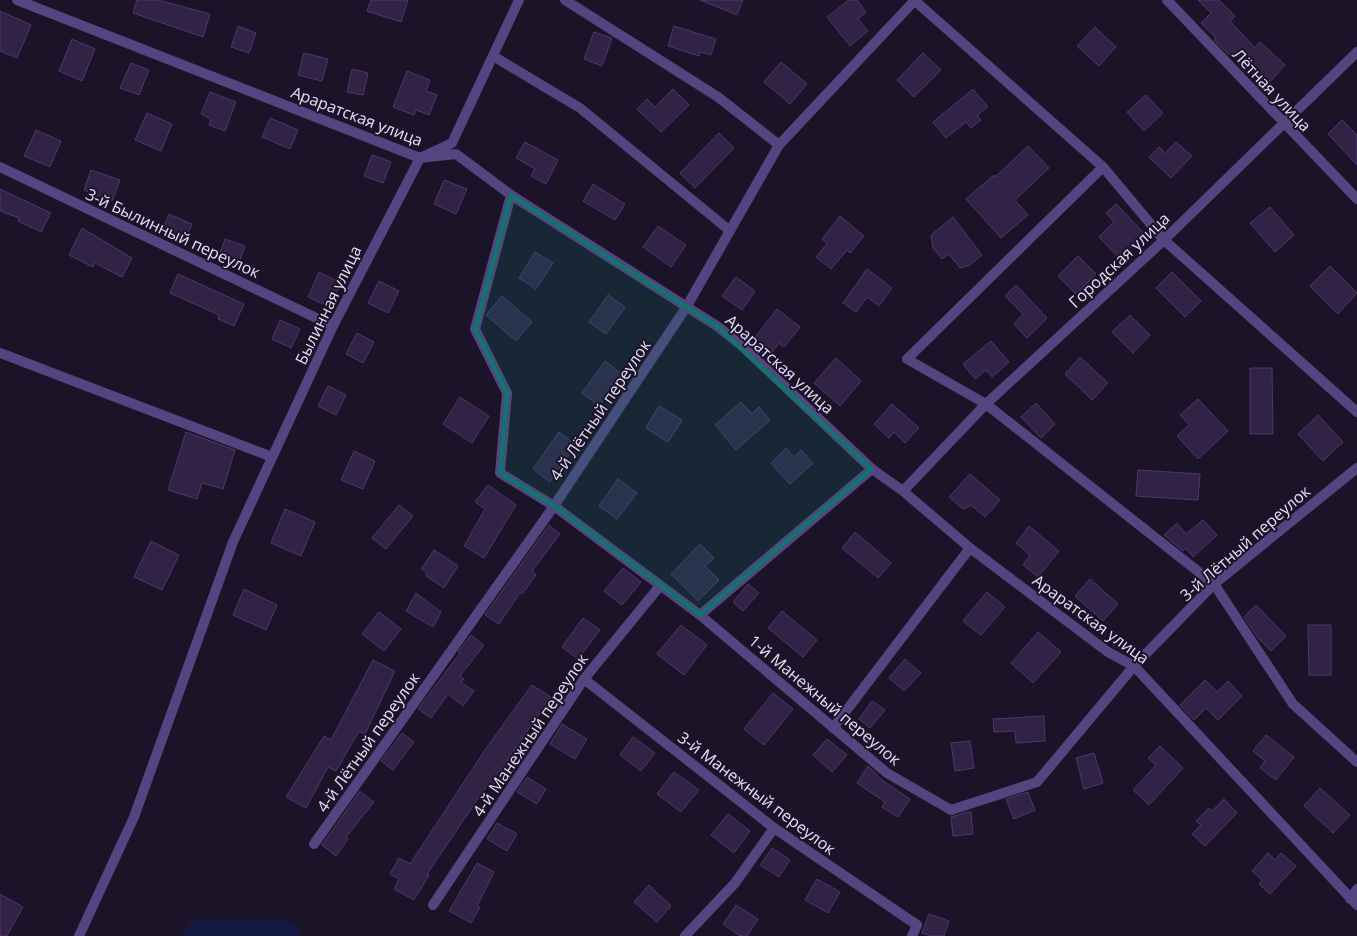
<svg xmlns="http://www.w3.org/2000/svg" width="1357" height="936" font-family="'Open Sans',sans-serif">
<rect width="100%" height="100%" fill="#1b1327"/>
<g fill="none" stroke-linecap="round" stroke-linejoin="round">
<path stroke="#121942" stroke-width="30" d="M199,936L201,934H280L284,936"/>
</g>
<path fill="#312246" stroke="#4e376f" d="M137,0H158L210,14L203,37L133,13Z
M371,0H408L401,22L367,11Z
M700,0H743L737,15Z
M849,0H857L866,12L858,19L868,31L850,46L827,17Z
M1198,0H1219L1235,16L1230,21L1255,48L1260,42L1285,65L1269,83L1234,51L1229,55L1214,40L1216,38L1201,23L1211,13Z
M0,11L31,25L17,58L0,51Z
M238,26L256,33L249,53L231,47Z
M674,26L716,39L711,55L700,52L699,56L668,46Z
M1095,27L1116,47L1099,66L1077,46Z
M594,32L612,38L602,66L584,59Z
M72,39L95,49L82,81L59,71Z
M304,53L328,59L322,81L298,75Z
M923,53L941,70L914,97L897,80Z
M781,62L807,84L790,104L764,82Z
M131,63L149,70L139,95L120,88Z
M352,69L368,73L363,95L347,92Z
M407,71L430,80L426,91L437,95L429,115L416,110L414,115L393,107Z
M673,89L689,105L661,132L637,109L647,99L655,107Z
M973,89L988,107L977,115L981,120L971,128L966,122L946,138L933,122Z
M210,92L236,102L225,131L209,125L211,119L201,114Z
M1146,95L1163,113L1144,131L1127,112Z
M147,113L172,124L161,151L135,140Z
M270,118L298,130L290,149L262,137Z
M1342,120L1357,135V165L1328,134Z
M36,130L61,141L50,167L24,156Z
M719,133L734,148L695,188L680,173Z
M525,142L558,160L546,184L531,176L535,169L516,158Z
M1176,142L1192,156L1171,178L1149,157L1159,147L1165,153Z
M1028,146L1049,168L1015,200L1028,215L1001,238L966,199L994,175L995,177Z
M372,155L391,162L383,183L364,176Z
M91,170L120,180L112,201L84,190Z
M444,180L467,189L456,214L434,204Z
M593,184L625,204L615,220L583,201Z
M0,189L51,213L41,232L18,221L19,218L0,211Z
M1116,204L1145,234L1119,258L1099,237L1114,222L1106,213Z
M1270,207L1294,235L1275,252L1250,223Z
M169,214L192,224L184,242L161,232Z
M840,216L864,236L850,253L847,250L831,269L816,257L827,244L822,239Z
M953,217L982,255L970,265L960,268L949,254L942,259L933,248L931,235Z
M658,226L686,245L671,267L643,247Z
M82,228L132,258L122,277L95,263L93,267L69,255Z
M225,239L245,246L239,263L219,256Z
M535,252L553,263L536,289L519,278Z
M1078,256L1096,274L1076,294L1058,276Z
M1330,266L1357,293L1338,314L1310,286Z
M867,269L892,288L879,306L867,297L856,312L843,303Z
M319,272L341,283L330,307L308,297Z
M1172,272L1201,301L1185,317L1156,288Z
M178,274L244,304L234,326L218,319L219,315L170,293Z
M736,277L755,291L742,310L722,296Z
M379,281L399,291L388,313L368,303Z
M1016,285L1047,318L1027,338L1014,324L1023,314L1005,296Z
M608,295L625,307L606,334L589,322Z
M502,296L532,322L516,341L486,315Z
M777,309L800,327L784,347L779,343L768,357L750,344Z
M1130,315L1150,335L1133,353L1112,332Z
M280,320L300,329L291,348L272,339Z
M357,333L374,342L363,363L346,354Z
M991,341L1009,362L992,377L986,370L975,379L963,364Z
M1080,357L1108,383L1092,400L1065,374Z
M836,358L861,381L840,406L814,383Z
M605,361L622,374L599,406L582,393Z
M1250,368H1272L1273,434H1250Z
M328,386L346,395L336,415L318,406Z
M460,397L489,416L472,443L443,424Z
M1198,399L1228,431L1198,459L1177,436L1189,425L1180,415Z
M741,402L752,414L759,407L770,420L736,450L715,425Z
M1036,403L1055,424L1041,438L1021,417Z
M892,404L919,428L905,443L894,432L889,438L874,424Z
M659,406L682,420L668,442L646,428Z
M1318,415L1343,442L1323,461L1298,434Z
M186,432L235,450L223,489L202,483L197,499L168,490Z
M559,432L576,445L550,482L533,469Z
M786,448L794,457L801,450L813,463L790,484L771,463Z
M354,451L375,461L363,489L341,480Z
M1138,470L1200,474L1198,500L1136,496Z
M970,474L1000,500L985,517L971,505L963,509L949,497Z
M618,479L637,493L617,519L599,506Z
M488,485L516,505L484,558L464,546L485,509L475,502Z
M399,505L413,516L386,549L372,538Z
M285,509L315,522L301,556L271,543Z
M1203,520L1217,535L1193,557L1186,548L1183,551L1164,535L1177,523L1186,534Z
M549,525L560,534L532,571L536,575L522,594L520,593L499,624L485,615Z
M1029,526L1059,551L1038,577L1023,565L1030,555L1016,543Z
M855,532L891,563L878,578L842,548Z
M151,541L179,555L162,590L134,577Z
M700,544L714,558L705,566L719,580L698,601L671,574Z
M434,550L458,566L444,588L426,576L427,573L421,569Z
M623,568L641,582L622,605L604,591Z
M1090,579L1118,604L1103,621L1075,596Z
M748,584L759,593L743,611L733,602Z
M244,589L277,605L266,630L233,615Z
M987,592L1005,607L981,635L963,621Z
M416,593L441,612L433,627L406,611Z
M1256,605L1286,636L1271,651L1258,638L1244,617Z
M782,611L817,640L803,657L768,628Z
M379,612L401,629L384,651L362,634Z
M583,618L600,630L578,659L562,647Z
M681,625L707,645L684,675L657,654Z
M1308,625H1331V675H1309Z
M1038,632L1061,652L1033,683L1011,663Z
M471,635L484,645L460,676L464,679L461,682L474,691L463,706L448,694L431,718L418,709L460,653L458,652Z
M905,659L921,673L904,691L889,678Z
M373,660L395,671L365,734L359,731L336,771L328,767L306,808L286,797L324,736L331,740Z
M1205,680L1217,692L1228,681L1242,696L1218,720L1206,708L1194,720L1180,705Z
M532,685L551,697L507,760L509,762L507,764L515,769L505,785L497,780L492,787L488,784L427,874L429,875L414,900L394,889L399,879L390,874L399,858L410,864L487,747Z
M773,693L793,709L764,745L744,729Z
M872,701L885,710L870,728L859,719Z
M1044,716L1045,741L1016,743L1015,731L994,732L993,719Z
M562,724L587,739L575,759L550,744Z
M402,733L414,742L393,770L381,761Z
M1266,735L1294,757L1276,780L1260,768L1265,761L1253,751Z
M633,737L655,753L641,771L620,755Z
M827,739L847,755L832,772L813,755Z
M970,741L974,768L955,771L951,743Z
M1160,746L1183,768L1149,805L1133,790L1156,765L1148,758Z
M1094,753L1103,783L1084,789L1076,758Z
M868,766L883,781L910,799L898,817L882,807L885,802L857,783Z
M674,772L699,790L681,812L657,794Z
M527,777L546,789L537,804L517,792Z
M1320,788L1350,815L1333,833L1304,806Z
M360,791L374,802L346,837L348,839L336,856L322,845Z
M1028,792L1035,810L1014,819L1006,799Z
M1224,799L1237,813L1205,846L1192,834L1201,825L1196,821L1209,808L1212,811Z
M967,812H971L973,834L953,836L951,817Z
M728,814L750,831L734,853L711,835Z
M497,823L517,834L507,851L487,839Z
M772,848L790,860L779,877L760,865Z
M1268,853L1275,860L1281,853L1296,866L1270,894L1259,884L1262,880L1252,871Z
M477,863L494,872L477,906L480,907L471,923L449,911Z
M817,879L840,892L828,913L805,900Z
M649,885L671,906L657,922L634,902Z
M0,894L23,907L7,936H0Z
M736,905L758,919L747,936H740L723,924Z
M929,914L949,921L944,936H931L922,933Z"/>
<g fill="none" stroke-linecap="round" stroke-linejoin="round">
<path stroke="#544480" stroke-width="10" d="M17,0L420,158L456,154L511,195L717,326L741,345L872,469L903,491L970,548L1108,652L1134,666L1357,905
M565,0L718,97L779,145
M914,0L1103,167L1164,240L1357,412
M1167,0L1357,199
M493,56L580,108L729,230
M0,167L333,326
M1103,167L907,359L986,404L1214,584L1293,704L1357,762
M511,195L475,329L507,393L500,473L554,506L700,615L887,773L951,810L1037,782L1134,666L1214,584L1357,468
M0,353L272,457
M903,491L986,404L1164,240L1357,52
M700,615L872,469
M584,679L774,828L917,925L912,936
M833,728L970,548
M314,844L554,506L687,306L779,145L915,0
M1350,899L1357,889
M433,905L584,679L659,587
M79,936L134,817L233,542L333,326L420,158L452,143L519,0
M685,936L735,883L774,828"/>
</g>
<path fill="#0f766e" fill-opacity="0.2" stroke="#0f766e" stroke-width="4" stroke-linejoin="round" d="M511,195L717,326L872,469L700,615L554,506L500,473L507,393L475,329Z"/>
<g text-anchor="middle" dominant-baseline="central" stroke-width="4" stroke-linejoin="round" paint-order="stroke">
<g font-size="16" fill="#e7defb" stroke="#1b1327">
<text transform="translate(1272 90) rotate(47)">Лётная улица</text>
<text transform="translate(357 116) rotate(21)">Араратская улица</text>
<text transform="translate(173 233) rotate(25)">3-й Былинный переулок</text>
<text transform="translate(1119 260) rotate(-43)">Городская улица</text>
<text transform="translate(328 305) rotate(-64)">Былинная улица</text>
<text transform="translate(780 364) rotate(42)">Араратская улица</text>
<text transform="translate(600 410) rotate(-56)">4-й Лётный переулок</text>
<text transform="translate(1245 543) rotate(-41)">3-й Лётный переулок</text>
<text transform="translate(1091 619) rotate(36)">Араратская улица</text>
<text transform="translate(825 700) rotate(40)">1-й Манежный переулок</text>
<text transform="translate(530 735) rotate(-56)">4-й Манежный переулок</text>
<text transform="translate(368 742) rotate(-55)">4-й Лётный переулок</text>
<text transform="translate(757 793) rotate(37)">3-й Манежный переулок</text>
</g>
</g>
</svg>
